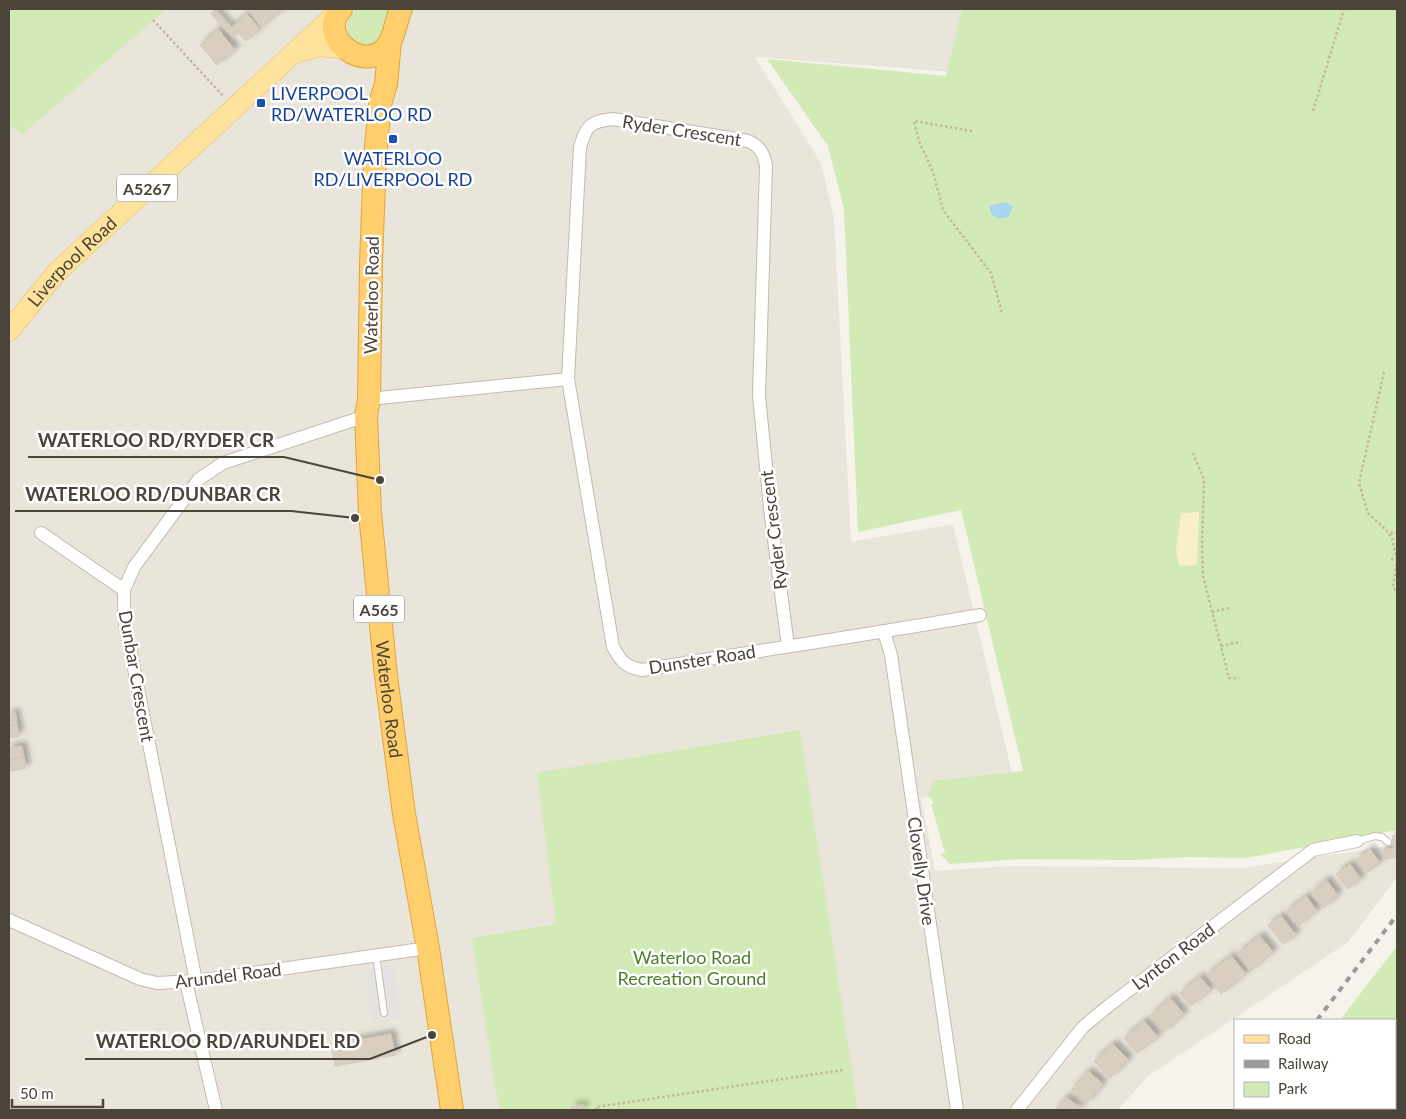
<svg xmlns="http://www.w3.org/2000/svg" width="1406" height="1119" font-family="Lato,sans-serif">
<defs>
<filter id="shadow"><feDropShadow dx="4.5" dy="-4.5" stdDeviation="2.5" flood-color="#0004"/></filter>
</defs>
<rect width="100%" height="100%" fill="#f6f3ec"/>
<path fill="#eae5da" d="M9,9H983L966,73L755,57L821,163L834,218L851,542L953,524L1013,777L921,798L935,871L1008,866L1242,868L1397,845V877L1348,942L1147,1077L1118,1110H9Z"/>
<path fill="#d2eab5" d="M9,9H166L23,134L9,125Z
M356,9H394L377,44C370,45 364,46 357,43C342,37 346,17 356,9Z
M962,9H1397V830L1246,858L1188,857L1133,860L1020,859L950,864L940,854L945,853L931,804L935,803L928,796L934,781L1023,771L961,510L858,532L844,209L828,146L767,59L946,76Z
M800,730L858,1110H499L472,938L556,924L537,773Z
M1397,946V1110H1271L1273,1108H1395V1020H1340Z"/>
<path fill="#f9efc9" d="M1199,512L1197,565L1179,566L1176,550L1181,513Z"/>
<path fill="#e5e3e0" d="M394,965L400,1019L373,1023L365,970Z"/>
<path fill="#a9d4f2" d="M1006,202L1013,207L1009,216C998,222 991,217 989,206Z"/>
<path fill="#d8cfc1" stroke="#d3c7b4" filter="url(#shadow)" d="M247,9H284L261,27Z
M215,10L231,28L247,14L260,29L246,41L239,33L232,37L211,14Z
M218,29L235,50L217,65L200,45Z
M15,713L17,724L9,726V714Z
M17,724L19,736L9,738V726Z
M22,746L24,757L9,760V748Z
M24,757L26,768L11,771L9,760Z
M1397,835V857L1383,859L1382,850L1394,848L1392,836Z
M1370,849L1380,863L1366,873L1356,860Z
M1350,864L1361,879L1348,889L1336,874Z
M1326,880L1338,895L1324,908L1311,894Z
M1306,896L1317,911L1298,926L1286,912Z
M1281,916L1296,935L1283,944L1268,925Z
M1260,936L1273,952L1251,971L1237,954Z
M1231,956L1246,974L1221,994L1207,975Z
M1200,977L1211,990L1191,1006L1180,993Z
M1170,998L1184,1014L1164,1032L1150,1016Z
M1144,1021L1158,1037L1137,1053L1124,1038Z
M391,1034L395,1055L335,1066L331,1045Z
M1113,1044L1129,1060L1110,1078L1094,1061Z
M1088,1071L1103,1084L1087,1103L1071,1090Z
M1066,1097L1083,1110H1055Z
M584,1105V1110H572L571,1107Z"/>
<g fill="none" stroke-linecap="round" stroke-linejoin="round">
<g stroke="#c2bbae" stroke-width="8">
<path id="lane" d="M1357,841L1375,836L1382,837L1388,842
M376,955L384,1013"/>
</g>
<g stroke="#c2bbae" stroke-width="14">
<path id="street" d="M369,399L568,379
M41,533L124,590
M884,632L891,655L957,1110
M788,646L771,517L759,396L766,166C764,154 760,146 748,141L613,119C589,122 587,125 580,147L568,379L613,647C621,661 625,667 642,670C755,651 868,635 980,615
M9,920L140,979L157,983L196,981L428,948
M196,981L124,618V590L134,567L199,479L223,463L366,416
M186,982L216,1110
M1017,1110L1083,1027L1107,1007L1313,850L1357,841"/>
</g>
<g stroke="#e6c16a" stroke-width="21">
<g id="primary">
<path d="M296,53L320,46L346,49"/>
<path id="s1" d="M9,331L57,272L338,12"/>
</g>
</g>
<g stroke="#e0a43c" stroke-width="24">
<g id="highway">
<path d="M341,9C315,37 366,76 388,45C395,35 396,20 401,9"/>
<path id="s2" d="M390,42L386,84L380,104L375,157L371,263L369,399L366,416L370,513L386,676L404,814L428,948L452,1110"/>
</g>
</g>
<path stroke="#c4b79f" stroke-width="2.5" stroke-dasharray="2.5 2.5" stroke-linecap="butt" d="M153,20L224,97
M1313,111L1344,9
M972,131L914,121L919,141L933,172L943,210L991,273L1002,313
M1384,372L1359,483L1368,513L1389,533
M1193,453L1204,480L1202,543L1203,576L1229,678H1239
M1391,559L1397,560L1393,587L1397,592
M1397,560L1392,538L1389,533H1397
M1212,612L1229,608
M1221,646L1241,642
M597,1110L596,1107L843,1070"/>
<use href="#lane" stroke="#fff" stroke-width="6"/>
<use href="#street" stroke="#fff" stroke-width="12"/>
<use href="#primary" stroke="#ffe39c" stroke-width="20"/>
<use href="#highway" stroke="#ffcf6e" stroke-width="22"/>
<path stroke="#9a9a9a" stroke-width="4" stroke-dasharray="6 6" stroke-linecap="butt" d="M1317,1020L1397,915
M1248,1110L1250,1108
M1257,1110L1259,1108"/>
</g>
<g fill="#1a4fb4" stroke="#fff" stroke-width="2">
<rect x="256" y="98" width="10" height="10" rx="2.5"/>
<rect x="388" y="134" width="10" height="10" rx="2.5"/>
</g>
<g text-anchor="middle" dominant-baseline="central" stroke-width="5" stroke-linejoin="round" paint-order="stroke">
<g fill="#fff" stroke="#817c74" stroke-width="1">
<rect x="117" y="174.5" width="60" height="27" rx="4"/>
<rect x="354" y="595.5" width="50" height="27" rx="4"/>
</g>
<g font-size="16" font-weight="bold" fill="#4b4439">
<text x="147" y="188">A5267</text>
<text x="379" y="609">A565</text>
</g>
<g font-size="18" fill="#164399" stroke="#fff" text-anchor="start">
<text x="271" y="93">LIVERPOOL<tspan x="271" dy="21">RD/WATERLOO RD</tspan></text>
<text x="393" y="158" text-anchor="middle">WATERLOO<tspan x="393" dy="21">RD/LIVERPOOL RD</tspan></text>
</g>
<g font-size="18" fill="#4b4439" stroke="#fff">
<text transform="translate(682 130) rotate(9)">Ryder Crescent</text>
<text stroke="none"><textPath href="#s1" startOffset="94">Liverpool Road</textPath></text>
<text transform="translate(371 295) rotate(-89)">Waterloo Road</text>
<text transform="translate(773 530) rotate(-97)">Ryder Crescent</text>
<text transform="translate(702 659) rotate(-9)">Dunster Road</text>
<text transform="translate(137 676) rotate(80)">Dunbar Crescent</text>
<text stroke="none"><textPath href="#s2" startOffset="660">Waterloo Road</textPath></text>
<text transform="translate(922 871) rotate(82)">Clovelly Drive</text>
<text transform="translate(1173 956) rotate(-37)">Lynton Road</text>
<text transform="translate(228 975) rotate(-7)">Arundel Road</text>
</g>
<g font-size="18" fill="#4a7f2a" stroke="#fff">
<text x="692" y="957">Waterloo Road<tspan x="692" dy="21">Recreation Ground</tspan></text>
</g>
</g>
<path fill="none" stroke="#4b4439" stroke-width="2" d="M380 480L284 457H28M355 518L291 511H15M432 1035L370 1059H85"/>
<g fill="#4b4439" stroke="#fff" stroke-width="2">
<circle cx="380" cy="480" r="5"/>
<circle cx="355" cy="518" r="5"/>
<circle cx="432" cy="1035" r="5"/>
</g>
<g font-size="19" text-anchor="middle" font-weight="bold" fill="#4b4439" stroke="#fff" stroke-width="5" stroke-linejoin="round" paint-order="stroke">
<text x="156" y="447">WATERLOO RD/RYDER CR</text>
<text x="153" y="501">WATERLOO RD/DUNBAR CR</text>
<text x="228" y="1048">WATERLOO RD/ARUNDEL RD</text>
</g>
<rect width="1406" height="1119" fill="none" stroke="#4b4439" stroke-width="20"/>
<rect x="1234" y="1019" width="162" height="90" fill="#ffffff" stroke="#b7b4b0"/>
<rect x="1244" y="1035" width="25" height="8" fill="#ffe39c" stroke="#b7b4b0"/>
<text x="1278" y="1044" font-size="15" fill="#4b4439">Road</text>
<rect x="1244" y="1060" width="25" height="8" fill="#9a9a9a" stroke="#b7b4b0"/>
<text x="1278" y="1069" font-size="15" fill="#4b4439">Railway</text>
<rect x="1244" y="1082" width="25" height="15" fill="#d2eab5" stroke="#b7b4b0"/>
<text x="1278" y="1094" font-size="15" fill="#4b4439">Park</text>
<path d="M12 1099v8h91v-8" fill="none" stroke="#4b4439" stroke-width="2.5"/>
<text x="20" y="1099" font-size="15" fill="#4b4439" stroke="#ffffff" stroke-width="4" paint-order="stroke">50 m</text>
</svg>
